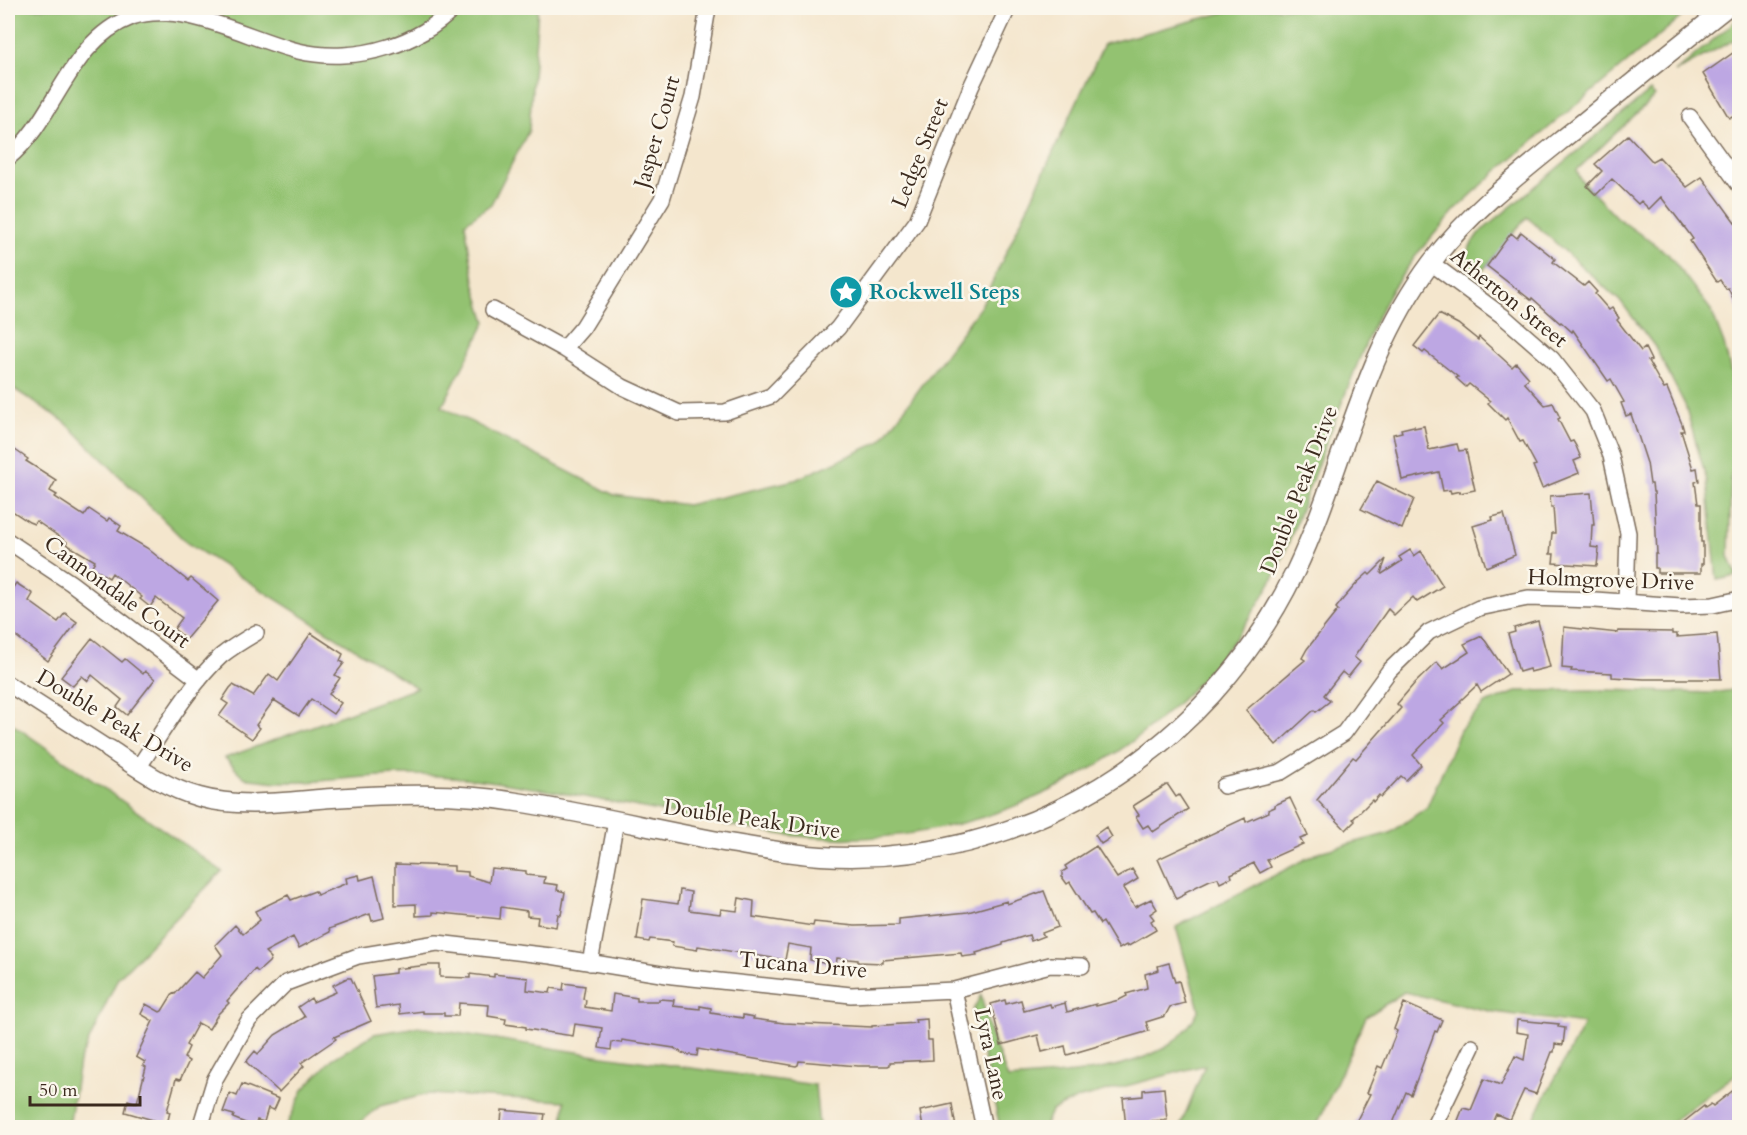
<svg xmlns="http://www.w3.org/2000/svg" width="1747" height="1135" font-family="Cardo,serif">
<rect width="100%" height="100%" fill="#fbf7ec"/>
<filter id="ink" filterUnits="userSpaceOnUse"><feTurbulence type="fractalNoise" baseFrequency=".0167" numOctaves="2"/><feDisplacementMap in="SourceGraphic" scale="12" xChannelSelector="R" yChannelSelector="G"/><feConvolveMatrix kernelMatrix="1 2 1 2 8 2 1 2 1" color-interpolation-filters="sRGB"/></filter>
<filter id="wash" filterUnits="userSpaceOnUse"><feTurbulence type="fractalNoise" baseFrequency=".008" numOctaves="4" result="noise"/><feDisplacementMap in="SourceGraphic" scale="24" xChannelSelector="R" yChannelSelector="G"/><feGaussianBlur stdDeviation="1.35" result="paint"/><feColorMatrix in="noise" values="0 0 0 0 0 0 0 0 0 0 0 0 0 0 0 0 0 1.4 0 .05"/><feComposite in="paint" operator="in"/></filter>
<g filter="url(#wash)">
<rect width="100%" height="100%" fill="#f4e6cd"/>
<path fill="#93c271" stroke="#677648" stroke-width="1.5" d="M8,8H538L529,130L491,204L465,223L475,286L486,322L442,407L614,495L687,505L795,480L880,442L981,306L1104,44L1241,8H1692L1497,171L1455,210L1417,254L1390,292L1373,326C1350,381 1328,437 1307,493C1295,524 1285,558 1269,586C1174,756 981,859 787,835C744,829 701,820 659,811C603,800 546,790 489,781C461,777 432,775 403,775C356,775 307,787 260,780C255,779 250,780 246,778C239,774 231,763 225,758L417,688L187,543L65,422L8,385Z
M1739,18V39L1737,38L1675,72Z
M1650,91L1655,96L1577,170L1581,180L1616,217L1668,254L1711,310L1724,344L1740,411L1739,460L1731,477L1729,556L1737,576L1717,580L1707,481L1685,405L1655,347L1622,303L1527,217L1474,281C1460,261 1465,253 1478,234Z
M1739,689V1072L1670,1123L1667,1127H1529L1584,1024L1494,1012L1404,992L1366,1017L1316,1127H1180L1205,1065L1077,1099L1051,1111L1044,1127H1000L973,1010L981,995L990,1032L1008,1079C1057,1075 1123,1072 1166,1047C1181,1038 1192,1023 1199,1009L1176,927L1319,852L1390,833L1427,807L1460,730L1485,704L1519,691L1605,690L1712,693Z
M8,721L222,871L118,978L79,1062L69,1127H8Z
M418,1027L603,1056L815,1085L819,1127H563L565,1101L428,1094L380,1106L355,1127H286L303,1090L332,1059L374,1034Z"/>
<g id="blocks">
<path fill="#bda7e3" d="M1740,48V127L1732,116L1729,118L1703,74Z
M1628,135L1652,161L1659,157L1687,187L1702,177L1740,229V313L1728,288L1726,289L1720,280L1717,282L1690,241L1693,239L1688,232L1661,197L1649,209L1641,201L1638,204L1612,179L1596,195L1587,186L1602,171L1595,164Z
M1521,232L1555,259L1553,262L1584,286L1588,282L1597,292L1595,294L1609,310L1612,308L1619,318L1617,320L1641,351L1645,348L1651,360L1648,361L1664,389L1667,388L1682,424L1684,431H1681L1693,469L1697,468L1699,481L1695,482L1698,504H1701V542H1703V564H1701V573H1657V568H1655V554H1657L1654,492H1653L1652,484H1650L1647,463L1631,414L1626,416L1621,403L1624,402L1611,379L1608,381L1573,330L1572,332L1561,322L1560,323L1532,298L1531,300L1487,266L1511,233L1517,238Z
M1439,314L1458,324L1478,340L1479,337L1512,367L1516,363L1529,378L1524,382L1545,405L1553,403L1560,418L1558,419L1570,442L1573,441L1576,446L1581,458L1574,461L1579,473L1542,488L1533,466L1536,465L1523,441L1520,442L1507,418L1505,420L1488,403L1490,401L1469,384L1466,387L1456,378L1458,377L1425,351L1423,353L1414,346Z
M1414,426V428L1424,426L1429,450L1457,444L1459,451L1466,450L1475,490L1460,493V491L1451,493L1450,490L1443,491L1439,472L1402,480L1393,434L1402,432L1401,429Z
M8,445L28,459L26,461L56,480L50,491L57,495L55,497L84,516L89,509L107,521L109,518L121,526L118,531L147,548L188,581L191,578L218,601L186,639L174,629L182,618L156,598L150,607L140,599L142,597L112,573L109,578L91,567L95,561L66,544L67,542L36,521L34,524L29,522L8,508Z
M1377,481L1414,499L1402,529L1361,509Z
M1591,493L1594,525H1592L1591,547L1599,548L1597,566L1553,563L1554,554H1550L1552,533H1555L1553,507H1551L1550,496Z
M1504,514L1515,555L1486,567L1473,526L1493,520L1492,517Z
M1410,550L1414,556L1421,551L1443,586L1417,602L1413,597L1394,615L1388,609L1354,657L1360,662L1348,677L1342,672L1324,695L1330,701L1316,712L1314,710L1276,745L1246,710L1305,660L1302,658L1307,649L1338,610L1336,608L1343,599L1358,582L1368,573L1370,575L1386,559L1381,573L1382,574L1402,561L1399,557Z
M16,583L33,594L29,601L58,622L65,613L77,622L48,661L8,630V586L12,589Z
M1538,621L1550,667L1530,672L1529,669L1519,672L1508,634L1515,632L1514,628Z
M1564,627L1618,633V631L1672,632V634H1677V637L1717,634L1721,679H1644L1612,677V673L1571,671L1572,669L1562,668Z
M311,633L343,654L340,661L344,663L335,675L340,678L329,694L341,703L333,714L311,699L299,716L274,700L256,725L260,728L252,739L219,716L228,704L222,700L230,688L233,685L253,696L269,674L278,681Z
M1482,636L1508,674L1481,692L1477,685L1460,701L1461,702L1441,720L1444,723L1413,755L1421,765L1406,780L1401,776L1381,797L1379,795L1373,802L1372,800L1353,819L1355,821L1346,830L1317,800L1353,757L1356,759L1401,708L1397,704L1414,684L1437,662L1443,669L1469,652L1464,644Z
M92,638L122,662L125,659L143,674L145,671L155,679L127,715L117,707L122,700L92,675L88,681L82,676L73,686L61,677Z
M1166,785H1168L1176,797L1179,795L1188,809L1153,832L1148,825L1143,828L1136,817L1139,815L1133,806Z
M1290,798L1308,836L1300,839L1303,844L1267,860L1271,867L1260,873L1254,863L1231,874L1232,877L1220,883L1218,878L1210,880L1185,892L1186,894L1176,899L1158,859L1245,818L1246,822L1269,812L1268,810L1275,807V805Z
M1106,827L1112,837L1101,844L1095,835Z
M1096,846L1117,878L1132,869L1138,879L1123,888L1135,907L1151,899L1157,909L1150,914L1154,919L1151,921L1156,930L1127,947L1126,945L1119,949L1103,922L1100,924L1093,913L1090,914L1070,882L1067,884L1062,877V872L1067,869L1065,866Z
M395,864L454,866V871L468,872V876L489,882L491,868L526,871V875L545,877L544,883L558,885L557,890L565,892L561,915L558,914L556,927L537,924L538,917L527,916V911L501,907L500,919L433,912V915L416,916V904L395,905Z
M359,875L360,880L374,876L384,918L372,921L370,914L329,929L330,932L299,948L293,937L265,952L271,958L269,962L258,972L255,969L227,1001L229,1003L218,1014L209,1029L198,1023L186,1045L189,1047L184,1058L189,1061L180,1080L176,1079L167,1111L170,1112L167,1124L125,1112L128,1100L137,1103L146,1067L143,1065L145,1062L136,1057L153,1021L141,1014L146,1004L160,1012L162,1011L173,993L175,994L195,972L202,978L222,955L215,945L235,925L243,934L260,920L255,911L288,895L291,900L315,891L317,895L347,883L346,878Z
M680,890L691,892L689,910L720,914L721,909L737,911L739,898L754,901L753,917L813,926L814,922L855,926L899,925V919L968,912L1007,901V904L1044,891L1058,927L1042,933L1044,936L1031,941L1029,935L1003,943V945L976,953L977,955L962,957L961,953L883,960V963L858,962V960L837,958L836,966L810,960L811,948L788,944L785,960L698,946L697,950L672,946L673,942L650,939L649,942L637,940L643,899L678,904Z
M1169,963L1175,982L1179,981L1185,1003L1170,1007L1165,1016L1146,1022L1149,1031L1067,1055L1065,1046L1042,1052L1038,1035L1001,1045L991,1004L1005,1000L1006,1004L1021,1000L1024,1011L1050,1004L1051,1007L1065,1003L1067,1012L1096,1004V1006L1119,1000L1127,996L1126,994L1147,988L1145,974L1159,970L1158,966Z
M429,965H440V977L470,978V974L494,977V974L528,978L527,990L550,993L551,988L563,990L564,983L585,986L583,999L586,1000L585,1007L611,1011L613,994L637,998V1001H659V999L674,1000L673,1006L700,1009V1006L711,1008V1013L743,1018V1015L754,1017L753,1019L784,1023L872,1027V1026L916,1023L915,1020L927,1019L928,1040H932L933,1060L890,1062V1065L888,1066H858L799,1061L798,1065L796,1066L698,1049L697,1056L684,1054L674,1048L622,1040L621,1043L612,1042L611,1050L599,1048L602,1028L575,1024L573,1036L526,1029V1027L505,1024L506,1019L488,1016L489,1005L459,1003L458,1016H444V1013H423V1011L400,1014L399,1005L376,1008L372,976L395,973V969Z
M347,978H351L371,1021L334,1037L336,1039L301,1063L304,1066L279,1092L246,1062L255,1051L258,1054L275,1035L305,1017L298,1007L311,998L313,1002L336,992L333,985Z
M1404,1003L1442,1020L1437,1032L1435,1031L1411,1095L1406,1092L1391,1128H1362L1355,1124L1370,1094L1367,1093L1378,1066L1382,1068L1397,1031L1394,1029Z
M1517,1020L1559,1024L1558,1027L1565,1028L1563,1045L1555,1044L1554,1052H1552L1536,1094L1524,1090L1510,1120L1496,1114L1490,1128H1455L1463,1108L1471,1110L1484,1079L1501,1085L1515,1056L1524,1060L1528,1034L1516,1032Z
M242,1084L279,1099L274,1110L268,1108L264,1122L257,1120L255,1127L233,1118L234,1115L223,1112L230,1093L237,1096Z
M1740,1085V1128H1676L1704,1106L1705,1108L1711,1104L1713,1106Z
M1164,1088L1167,1120L1152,1121V1128H1126L1123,1098L1143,1096V1090Z
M952,1104L956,1128H923L920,1111Z
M502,1110L545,1114L543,1126L506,1128L507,1123L501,1122Z"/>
</g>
</g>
<g filter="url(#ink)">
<use href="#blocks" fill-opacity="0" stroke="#7c6c5b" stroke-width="1.5"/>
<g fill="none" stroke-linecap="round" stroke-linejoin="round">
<g stroke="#7c6c5b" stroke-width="18">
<path id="minor" d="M1690,117L1740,186
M8,158C57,118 68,41 132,17C183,0 248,39 298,51C327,58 360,56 388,47C412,40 437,26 454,8
M1431,263L1504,317L1552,359L1593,411L1611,456L1628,533L1626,602
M493,310L564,349L623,387L679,413L725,412L771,396L838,328L917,221L971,87L1008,8
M564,349L583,327L662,199L693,97L708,8
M8,541L71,583L199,680
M8,684L109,749
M138,768C161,734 191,683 221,656C232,647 244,640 256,633
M1224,786L1281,772L1344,733L1389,671L1429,632L1479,608L1528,598L1595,600L1681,606L1713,605L1740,599
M590,963L616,821
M954,990L984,1128
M200,1128L215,1079L249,1020L286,983L358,956L437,943L551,956L673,976L851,995L954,990L1050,965L1082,966
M1433,1128L1472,1047"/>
</g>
<g stroke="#7c6c5b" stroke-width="21">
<path id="tertiary" d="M109,749C138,768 166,788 199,797C241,809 290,801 332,798C394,794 456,792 517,802C588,813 658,830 729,843C759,848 790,854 821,856C1021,869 1208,752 1295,572C1344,469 1360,358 1431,263C1470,211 1523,171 1574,130C1624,89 1675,48 1726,8"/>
</g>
<use href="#minor" stroke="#fff" stroke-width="15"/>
<use href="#tertiary" stroke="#fff" stroke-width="18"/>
</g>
</g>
<defs>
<g id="sight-disc" transform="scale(1.725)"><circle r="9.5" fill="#0f9aa8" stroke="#fbf7ec"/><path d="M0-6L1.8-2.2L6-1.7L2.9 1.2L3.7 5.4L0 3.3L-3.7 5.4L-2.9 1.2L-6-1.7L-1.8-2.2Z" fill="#fff"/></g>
</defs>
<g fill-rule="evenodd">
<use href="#sight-disc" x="846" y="292"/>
</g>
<g text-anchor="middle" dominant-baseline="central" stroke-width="5" stroke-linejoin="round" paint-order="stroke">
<g font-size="22" fill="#3b2a1e" stroke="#fbf7ec">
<text transform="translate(657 132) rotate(-74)">Jasper Court</text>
<text transform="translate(920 153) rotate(-68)">Ledge Street</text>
<text transform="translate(1509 298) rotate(39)">Atherton Street</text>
<text transform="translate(1299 490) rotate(-69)">Double Peak Drive</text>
<text transform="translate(1611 580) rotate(2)">Holmgrove Drive</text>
<text transform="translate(117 592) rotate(36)">Cannondale Court</text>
<text transform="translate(115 721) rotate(31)">Double Peak Drive</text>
<text transform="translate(752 819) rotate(8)">Double Peak Drive</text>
<text transform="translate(803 965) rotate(5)">Tucana Drive</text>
<text transform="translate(991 1054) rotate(78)">Lyra Lane</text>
</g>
<g font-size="22" font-weight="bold" fill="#0d838f" stroke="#fbf7ec" text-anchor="start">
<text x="869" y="292">Rockwell Steps</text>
</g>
</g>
<rect width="1747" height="1135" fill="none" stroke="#fbf7ec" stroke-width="30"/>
<path d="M30 1096v9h110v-9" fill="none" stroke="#3b2a1e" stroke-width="3"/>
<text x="39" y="1096" font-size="18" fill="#3b2a1e" stroke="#fbf7ec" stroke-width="4.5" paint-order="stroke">50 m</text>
</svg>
